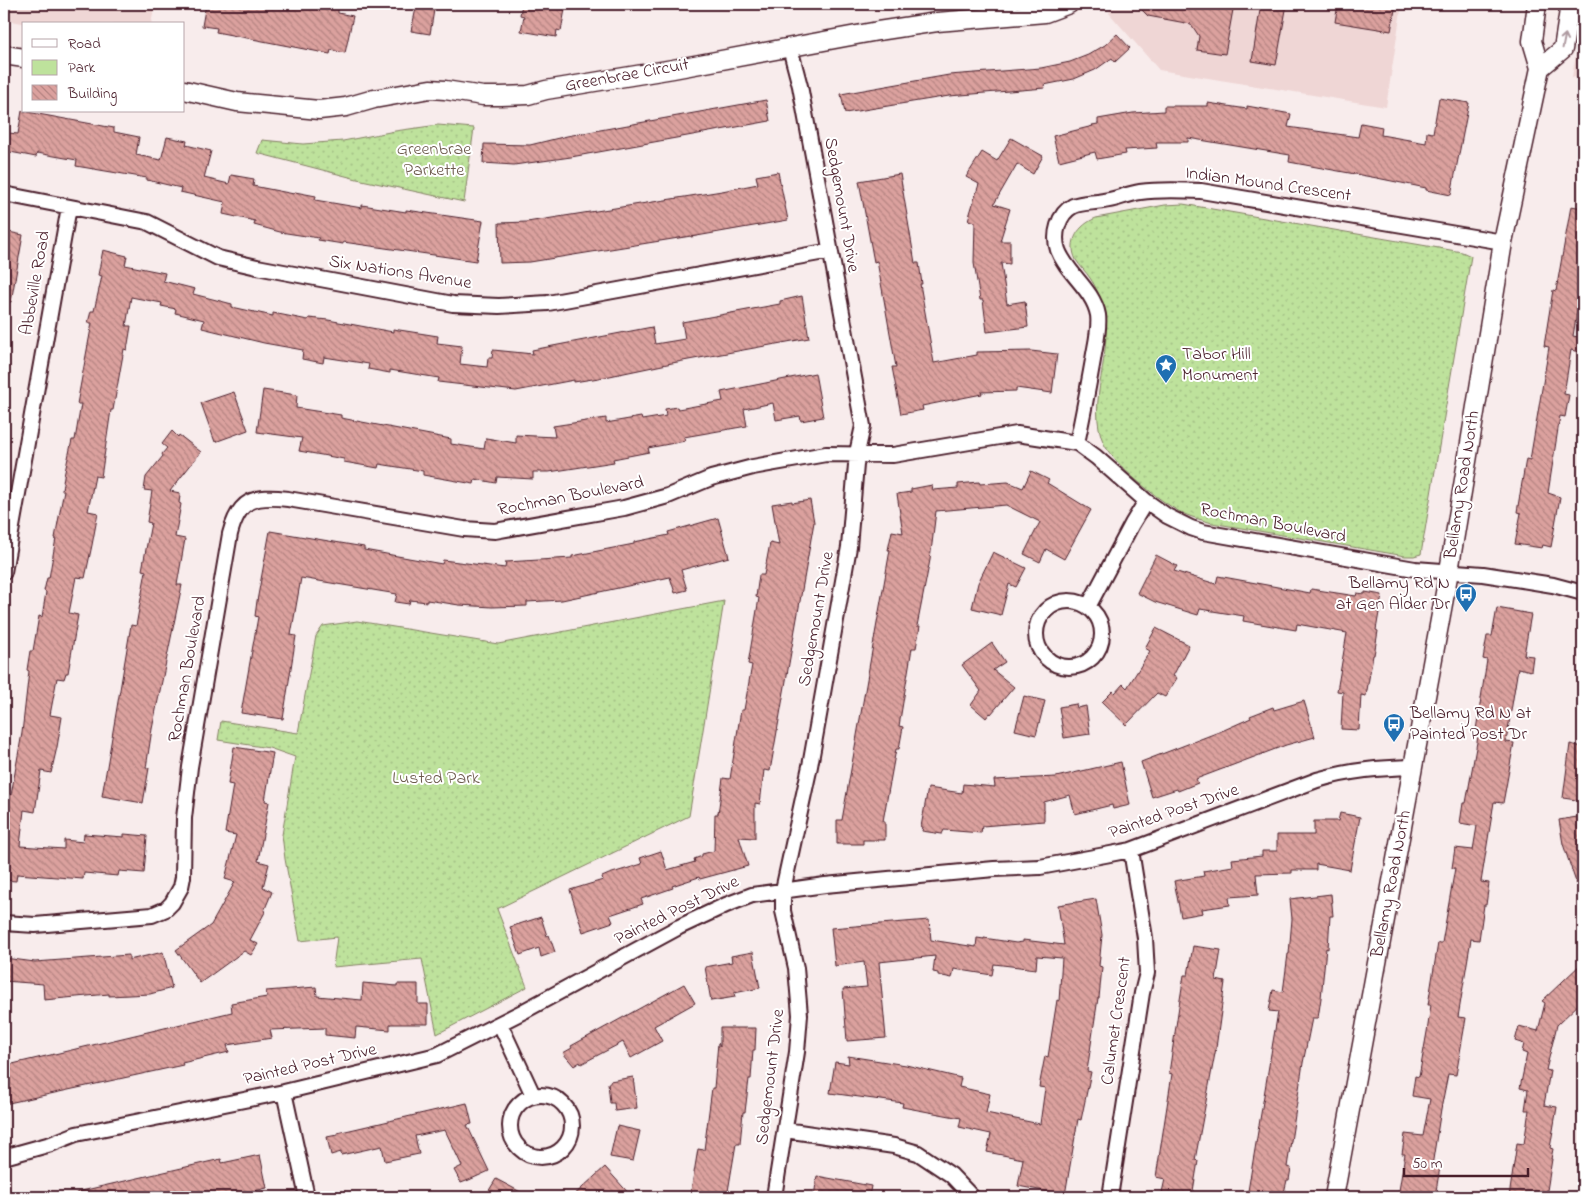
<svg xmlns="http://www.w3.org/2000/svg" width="1587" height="1201" font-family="'Indie Flower',sans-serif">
<defs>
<pattern id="green-dots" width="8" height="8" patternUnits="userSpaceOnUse" patternTransform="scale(1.25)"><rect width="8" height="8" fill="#bee29c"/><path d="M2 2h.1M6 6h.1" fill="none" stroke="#a5c187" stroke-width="1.8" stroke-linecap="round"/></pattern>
<pattern id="building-back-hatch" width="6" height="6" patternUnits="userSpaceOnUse" patternTransform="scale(1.25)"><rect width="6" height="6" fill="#dba19e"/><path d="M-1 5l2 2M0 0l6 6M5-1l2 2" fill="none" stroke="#b48381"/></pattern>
</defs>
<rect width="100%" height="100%" fill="#f8ecec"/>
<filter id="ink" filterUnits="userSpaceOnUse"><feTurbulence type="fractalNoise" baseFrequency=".02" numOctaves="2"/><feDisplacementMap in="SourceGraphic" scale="10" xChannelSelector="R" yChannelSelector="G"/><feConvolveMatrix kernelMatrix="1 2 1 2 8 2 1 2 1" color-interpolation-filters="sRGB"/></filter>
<g filter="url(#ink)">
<path fill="#efd6d5" d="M4,4H155L151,24H29L4,20Z
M1113,4H1402L1386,107L1159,70L1109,13Z
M1583,15V79L1572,77Z"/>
<path fill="url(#green-dots)" stroke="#848064" d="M438,125L474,128L464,202L357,179L257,153L262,140L303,144L343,141L395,131Z
M1183,204L1462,252L1471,256L1421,554L1414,556H1405L1212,523C1202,520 1190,517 1180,512C1160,501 1114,465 1104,444C1085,402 1115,354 1103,309C1101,298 1096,287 1090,278C1086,272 1080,266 1076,260C1067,241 1079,225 1096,218L1165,205Z
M724,601L689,816L497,909L527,987L437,1034L422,959L333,967L337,937L300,941L285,859L282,835L295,757L269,748L218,740L221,721L298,733L316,636L323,626L357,621L498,644Z"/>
<path fill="url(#building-back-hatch)" stroke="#4a1f2b" d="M206,4H313L338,9V13L353,16L345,53L331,50L330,54L216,32L217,28L202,26Z
M417,4H435L430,34L411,31Z
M522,4H566L561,31L557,30L556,37L521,31L524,16L520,15Z
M1136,4H1234L1225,54L1197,50L1199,36L1191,24L1148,16Z
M1261,4H1287L1276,65L1252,61Z
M1338,4H1396L1391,31L1335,22Z
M1117,34L1130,48L1115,62L1112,58L1095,70L1074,79L1044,85L1045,88L949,96L845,113L841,94L949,75L1041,68L1070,62L1088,55L1105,45Z
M1439,98L1469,103L1451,195L1426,190V188L1377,178L1289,162L1290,155L1188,138V142H1156L1157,148L1125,150L1126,154L1097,159L1095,152L1059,161L1053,136L1093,126L1092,125L1098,124V119L1133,113L1164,111V106H1208V103L1247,109V106L1291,114L1288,127L1358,137L1361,123L1382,127L1381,135L1426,143L1427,132L1433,133Z
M766,100L770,121L571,157L514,165L483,163L484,144L530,145L567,136Z
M22,111L114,128V132L139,137L136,155L161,160L167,137L187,141L186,145L211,151L204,178L229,184L231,175L254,179L253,186L294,194L295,192L316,196L315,200L362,208V205L406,212V210L483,221L476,261L343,242V244L318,240L319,238L280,232L254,225L255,221L223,214L225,202L180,192L181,188L147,180V178L76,166L77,160L37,153L36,157L5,151L8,133L18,134Z
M1011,138L1043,156L1033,174L1017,164L994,204L1010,209L1000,241H1010V264L1001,263L1007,304L1025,301L1028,327L987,332L983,300H980L974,263L975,222L968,220L979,184L966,177L982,152L997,161Z
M778,172L788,220L691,237V236L530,262L500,263L499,223L527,222L722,191L758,184L756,176Z
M900,174L915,263H919L922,284H920L934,363L977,355V352L1031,351L1057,354L1052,393L1016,388V391L981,392L982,394L922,406L923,410L901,414L892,367H896L883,294L877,261L874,262L859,181Z
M1571,206L1583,208V276L1573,336L1583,338V353L1571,350L1564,394L1569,395L1565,417L1560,416L1548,493L1560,497L1551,547L1543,545L1542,548L1515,544L1521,513L1517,512L1526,459L1530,460L1549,347L1544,346L1553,290L1556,291Z
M4,231L23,235L11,302H4Z
M103,250L127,256L125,265L165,273L163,281L195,289L193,294L232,304V307L273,316V313L308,320L309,318L328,320L393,332V329L438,336L437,343L462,346L460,364L487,367L488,358H492L493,350L533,354L532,350L652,327L655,344L685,339L682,322L780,304V301L802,296L809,338L672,363L605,377L574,382V380L516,391L438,382L439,378L390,370V373L368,369L369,364L324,357L323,363L302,359L303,350L264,343L202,328L204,320L175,313L176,309L161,306L162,303L131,297L126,326H131L127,350L124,349L113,410H111L101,477L95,476L88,511L98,513L92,545L85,578L76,577L69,613L78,615L68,673H66L64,679L57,678L50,715L62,717L57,747L51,773L41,771L35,812L24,810L20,846L64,849V840L83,842L84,834L124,837V834L147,836L144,873L119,871L118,876L84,873L83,879L17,874L16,881L4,880V831L9,795H11L22,733L29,671L27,670L30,651H33L39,616L42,617L46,592L44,591L47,578H49L56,538H55L64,490H62L64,476L72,440H75L81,404H77L92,323H88L91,311H94L102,276L98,275Z
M815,373L823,417L801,421L800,416L776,420L773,403L744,409L747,426L684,437L685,441L648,448L649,452L613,459L614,462L549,472H533V479L497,477L496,483L475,479L474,484L423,475V471L379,464L378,468L344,462V459L299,451L302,438L257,432L263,390L297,395L296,408L341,415V418L451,439V444L484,449L486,438L516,443V435L555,437L553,426L606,418V423L641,417L642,420L666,416L665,409L677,407L678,409L723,401L721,392Z
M234,392L248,430L215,442L201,403Z
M172,431L178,437L179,435L201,452L170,491L180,493V495L179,503L181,504L175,537L185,539L177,585H182L152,729L146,768H149L143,803L102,796L131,625L136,626L146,571L142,570L151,523L147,522L152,491L144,490L146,477L163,456L162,454L167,448L162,444Z
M1031,471L1049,480L1047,483L1091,510L1064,559L1046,549L1040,562L1024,554L1040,522L1006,505L936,511L930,560L917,626H920L916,648H912L899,726L903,727L899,749H896L883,821H885V840H863V844H837V820H842L890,550H888L892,531L903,533L897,494L911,492V489L932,485L933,490L958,488V484L979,482L980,484L1008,482L1023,488Z
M810,500L814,522L770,771L764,770L760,804L755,803V838L739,837L748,866L700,879L699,877L672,886L673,888L641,899L643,904L610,915L613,922L583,932L570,890L603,880L602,877L609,874L642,864L640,858L661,851L667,870L695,862L694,859L702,856V854L714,851L715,814H718L723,778L730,779L741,710H744L752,665L748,664L759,598L756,597L759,575H764L770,543L779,545L772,504L792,501V503Z
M718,518L729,557L681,570L687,590L675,593L670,577L562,600L527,602V606L492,607L459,605L427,600V602L410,600L409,604L395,602L397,594L301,578L291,635L296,636L283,719L241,713L258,617L255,616L257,601L270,531L364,547V550L442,564L443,560L505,568L506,562L572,558V556L634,544V542L669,535L668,532Z
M993,552L1026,568L1016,587L1009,584L1001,615L972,608L978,583Z
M1156,555L1177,566L1174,571L1216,584L1218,576L1310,593L1311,589L1356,596L1357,593L1365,594V592L1382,595L1376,630L1378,631L1374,655H1373L1366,696L1361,695L1359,730L1341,729L1343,692L1337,691L1347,633L1297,624L1296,630L1243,621L1244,616L1200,609L1198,615L1155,602L1137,593Z
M1497,608L1531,614L1524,655L1533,656L1531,671L1518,668L1506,742L1514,743L1503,803L1494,802L1481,882L1489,883L1486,905H1484L1479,940L1471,939L1458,1017L1466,1018L1462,1041L1456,1075L1448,1074L1441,1109L1432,1166L1440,1167L1435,1197H1398L1405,1154H1402L1405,1134L1423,1136L1430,1099L1412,1096L1415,1076L1419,1077L1427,1032L1431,1005H1428L1438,943H1442L1455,868H1452L1455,848L1473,850L1477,826L1460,823L1463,803H1466L1479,731L1476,730L1487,660L1483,659L1487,636H1492Z
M1156,628L1189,645L1173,676L1177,678L1165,697L1157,693L1126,725L1102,702L1113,691L1115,693L1123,684L1127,688L1150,651L1145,648Z
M992,643L1005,662L993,670L1014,687L991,714L990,713L986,718L971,705L981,691L962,665Z
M1024,696L1045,701L1036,735L1015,730Z
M1304,701L1315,737L1286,745L1196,779L1198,783L1178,791L1177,789L1152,797L1141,762L1224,730L1251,718L1250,716L1273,707L1274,710Z
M1076,704L1077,708L1086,706L1090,734L1064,738L1059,707Z
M1570,744L1583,747V801L1563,798Z
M234,747L273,753L265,801L269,802L258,861L269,864L263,887L272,892L264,911L265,912L250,940L258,944L251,955L244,951L200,983L176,950L211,925L235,882L225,879L236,835L225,833L233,785L228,784Z
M1121,762L1130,805L1113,809L1112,805L1075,814L1070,795L1044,802V821L982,826L981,833L944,830L942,834L922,831L923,827H921L928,788L962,793L963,784L995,787L994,780L1056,777Z
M1340,813L1360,817L1350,870L1316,864V870H1292V873L1256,874L1258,895L1229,897L1230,905L1202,909L1203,913L1181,917L1174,881L1204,876L1203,871L1233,866L1232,859L1262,856V851H1277V835H1314V821H1338Z
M1583,816V897H1581L1563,844L1559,820Z
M1331,894L1333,916H1330L1328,949L1326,948L1321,998L1318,1018H1312L1303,1063L1287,1167L1291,1168L1289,1180H1287L1283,1197H1247L1278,1012L1269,1011L1273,990L1283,992L1288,954H1289L1292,919L1290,899Z
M1096,899L1102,935L1099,966L1102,967L1099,998H1098L1087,1071L1091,1072L1081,1120L1078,1119L1065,1195L1018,1186L1023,1159L987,1152L991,1134L959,1127L961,1118L902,1107L903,1103L830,1093L835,1062L849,1064L848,1056L906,1065L961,1078L959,1087L990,1094L986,1113L1040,1124L1045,1088L1039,1087L1045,1056L1048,1057L1057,1000L1059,1001L1062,958L1037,956L1036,969L994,964L992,975L954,969L952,978L938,975V973L933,972L935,956L879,962L886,1038L847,1041L843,989L867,987L864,962L835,966L831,928L929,920L931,940L976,947L977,938L984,939V938L1016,943L1023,942V940L1064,945L1058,905Z
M541,917L547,936L549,935L555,952L541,957L539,948L520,955L510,927Z
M1193,946L1221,950L1216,980L1225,982L1216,1048L1195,1160L1198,1161L1192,1197H1161L1165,1179L1156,1177L1172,1074L1169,1073L1179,1006L1184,975H1188Z
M163,952L172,988L150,994L109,996V994L44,1000L43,984L4,981V958L35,962L129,955V960Z
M753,952L760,988L734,993L735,997L711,1001L705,967L732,962L731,956Z
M1583,962V1000L1557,1025L1546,1070L1550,1071L1544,1105L1557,1107L1550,1148L1553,1149L1551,1159H1552L1546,1197H1509L1517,1143L1524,1144L1529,1110H1525L1528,1090L1520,1088L1527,1054L1522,1052L1524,1044L1515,1041L1519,1026L1538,1031L1545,1003L1542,1001Z
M363,983L397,986V984H418V1004H428V1024H390V1030L356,1027L355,1038L325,1035V1028L270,1030L272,1038L227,1045L229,1052L182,1063L183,1065L4,1104V1066L232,1012L231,1003L267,997L266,991L316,987L317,996L362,1000Z
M684,984L695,1003L654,1026L662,1041L631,1058L623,1042L581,1064L580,1062L574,1066L563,1053L572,1048L571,1046Z
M720,1028H756L755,1050H753L751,1079H749L745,1112H743L740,1144H736L727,1197H690L698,1149L704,1150L712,1088H714L718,1043L720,1047Z
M633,1077L637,1108L615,1111L614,1103H610L608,1083H610V1081Z
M467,1103L472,1124L467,1125L489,1171L469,1180L461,1183L454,1170L462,1166L445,1130L415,1136L419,1154L385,1161L382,1146L341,1155V1152L331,1155L327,1137L337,1135V1133Z
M617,1126L640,1131L633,1161L610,1157Z
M260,1155L267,1188L228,1197H77V1192L221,1159L222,1163Z
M605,1167L632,1197H572Z
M817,1176L871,1186L869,1197H814Z
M496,1179L530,1197H485Z"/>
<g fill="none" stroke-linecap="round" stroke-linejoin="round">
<g stroke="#4a1f2b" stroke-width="18">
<path id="minor" d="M4,194L147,222L218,258L257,267L453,304L499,306L548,303L830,251
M1077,443C1083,415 1088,388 1093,360C1095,346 1100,329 1098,315C1093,289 1067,274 1058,250C1053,235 1058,214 1073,206C1082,202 1093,203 1103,201C1115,200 1127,194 1140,192C1160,189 1181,190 1201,191L1503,242
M4,572L69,207
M1036 634a33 33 0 1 1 66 0a33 33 0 1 1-66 0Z
M1088,607L1132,524L1146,501
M4,923L35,925L152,915L166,909L172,903L181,887L183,877L184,818L190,767L230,534C239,499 254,495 288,499L464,529L495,531L624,508L668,496L711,478L753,467L826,454L893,455L1017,434L1077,443L1096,457L1146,501L1167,516L1191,528L1203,532L1415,569L1483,574L1553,585L1583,593
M500,1024L533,1095
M284,1092L307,1197
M510 1126a31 31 0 1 1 62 0a31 31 0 1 1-62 0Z
M785,1130L894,1146L918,1153L951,1175L972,1197
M4,1157L51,1144L76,1134L284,1092L437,1055L524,1011L679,927L726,905L752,895L825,885L994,869L1040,867L1105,855L1131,850L1317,780C1351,770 1379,768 1414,767
M774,1197L797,1052L800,1015L796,968L783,911V890L810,766L849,547L857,453L863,426L800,86L790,48
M1110,1197L1142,993L1147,973L1145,938L1131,850"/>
</g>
<g stroke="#4a1f2b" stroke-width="21">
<path id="tertiary" d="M4,55L24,58
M1540,68L1563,49L1570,4
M184,90L237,102L319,110L346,107L374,99L430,89L445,90L483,96H501L528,95L546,90L673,69L878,31L937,22L1045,13L1069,4
M1334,1197L1449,571L1503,242L1540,68L1532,41L1537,4"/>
</g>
<use href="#minor" stroke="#fff" stroke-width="14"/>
<use href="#tertiary" stroke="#fff" stroke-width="18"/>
</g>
<defs><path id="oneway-shaft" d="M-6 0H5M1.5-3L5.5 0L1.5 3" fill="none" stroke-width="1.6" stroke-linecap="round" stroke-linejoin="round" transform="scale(1.25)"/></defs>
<use stroke="#ae9aa0" href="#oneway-shaft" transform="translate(1564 41) rotate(-79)"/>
</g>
<defs>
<g id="sight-pin" transform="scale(1.125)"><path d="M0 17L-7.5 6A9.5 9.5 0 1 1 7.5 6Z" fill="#1f6fb2" stroke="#fff"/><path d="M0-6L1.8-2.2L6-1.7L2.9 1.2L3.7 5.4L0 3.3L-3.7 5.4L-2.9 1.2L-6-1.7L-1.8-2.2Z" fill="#fff"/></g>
<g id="bus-pin" transform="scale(1.125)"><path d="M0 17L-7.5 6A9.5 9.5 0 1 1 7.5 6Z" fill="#1f6fb2" stroke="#fff"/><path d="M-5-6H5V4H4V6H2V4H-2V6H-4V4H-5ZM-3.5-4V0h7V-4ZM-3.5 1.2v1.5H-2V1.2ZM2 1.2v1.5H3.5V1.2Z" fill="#fff"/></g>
</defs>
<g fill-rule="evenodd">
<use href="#sight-pin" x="1166" y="365"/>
<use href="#bus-pin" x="1466" y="594"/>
<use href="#bus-pin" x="1394" y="724"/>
</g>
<g text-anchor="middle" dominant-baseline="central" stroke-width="4" stroke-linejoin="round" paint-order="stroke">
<g font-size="18" fill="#4a1f2b" stroke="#fff">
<text transform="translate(627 76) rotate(-10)">Greenbrae Circuit</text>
<text transform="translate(1268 185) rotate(8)">Indian Mound Crescent</text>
<text transform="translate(841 205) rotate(80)">Sedgemount Drive</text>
<text transform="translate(400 273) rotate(9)">Six Nations Avenue</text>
<text transform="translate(36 283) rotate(-80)">Abbeville Road</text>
<text transform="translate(1463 485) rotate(-81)">Bellamy Road North</text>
<text transform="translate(571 497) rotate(-11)">Rochman Boulevard</text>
<text transform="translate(1273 524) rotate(11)">Rochman Boulevard</text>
<text transform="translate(817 619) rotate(-80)">Sedgemount Drive</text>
<text transform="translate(188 669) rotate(-80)">Rochman Boulevard</text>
<text transform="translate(1174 812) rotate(-19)">Painted Post Drive</text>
<text transform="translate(1392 884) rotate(-79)">Bellamy Road North</text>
<text transform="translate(677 911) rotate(-26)">Painted Post Drive</text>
<text transform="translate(1117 1021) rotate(-82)">Calumet Crescent</text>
<text transform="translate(310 1065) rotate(-13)">Painted Post Drive</text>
<text transform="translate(771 1077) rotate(-83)">Sedgemount Drive</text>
</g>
<g font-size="18" fill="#6d5a4d" stroke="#fff">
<text x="434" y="150">Greenbrae<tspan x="434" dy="21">Parkette</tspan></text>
<text x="436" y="779">Lusted Park</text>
</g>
<g font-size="18" fill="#4a1f2b" stroke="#fff" text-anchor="start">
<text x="1182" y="355">Tabor Hill<tspan x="1182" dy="21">Monument</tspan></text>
<text x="1450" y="584" text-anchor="end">Bellamy Rd N<tspan x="1450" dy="21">at Gen Alder Dr</tspan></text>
<text x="1410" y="714">Bellamy Rd N at<tspan x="1410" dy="21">Painted Post Dr</tspan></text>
</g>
</g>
<rect width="1587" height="1201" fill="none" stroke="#fff" stroke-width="20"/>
<rect x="10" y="10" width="1567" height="1181" fill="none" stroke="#4a1f2b" stroke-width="2" filter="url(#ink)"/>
<rect x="22" y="22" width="162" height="90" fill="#ffffff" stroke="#b7a5aa"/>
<rect x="32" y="39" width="25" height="8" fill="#ffffff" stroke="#b7a5aa"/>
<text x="68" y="48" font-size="15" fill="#4a1f2b">Road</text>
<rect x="32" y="60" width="25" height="15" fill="#bee29c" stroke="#b7a5aa"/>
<text x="68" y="72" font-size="15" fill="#4a1f2b">Park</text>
<rect x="32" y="85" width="25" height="15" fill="url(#building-back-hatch)" stroke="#b7a5aa"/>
<text x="68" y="98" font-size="15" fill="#4a1f2b">Building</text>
<path d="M1404 1168v8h124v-8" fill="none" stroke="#4a1f2b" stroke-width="2.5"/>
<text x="1412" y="1168" font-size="15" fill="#4a1f2b" stroke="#ffffff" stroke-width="4" paint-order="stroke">50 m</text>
</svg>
